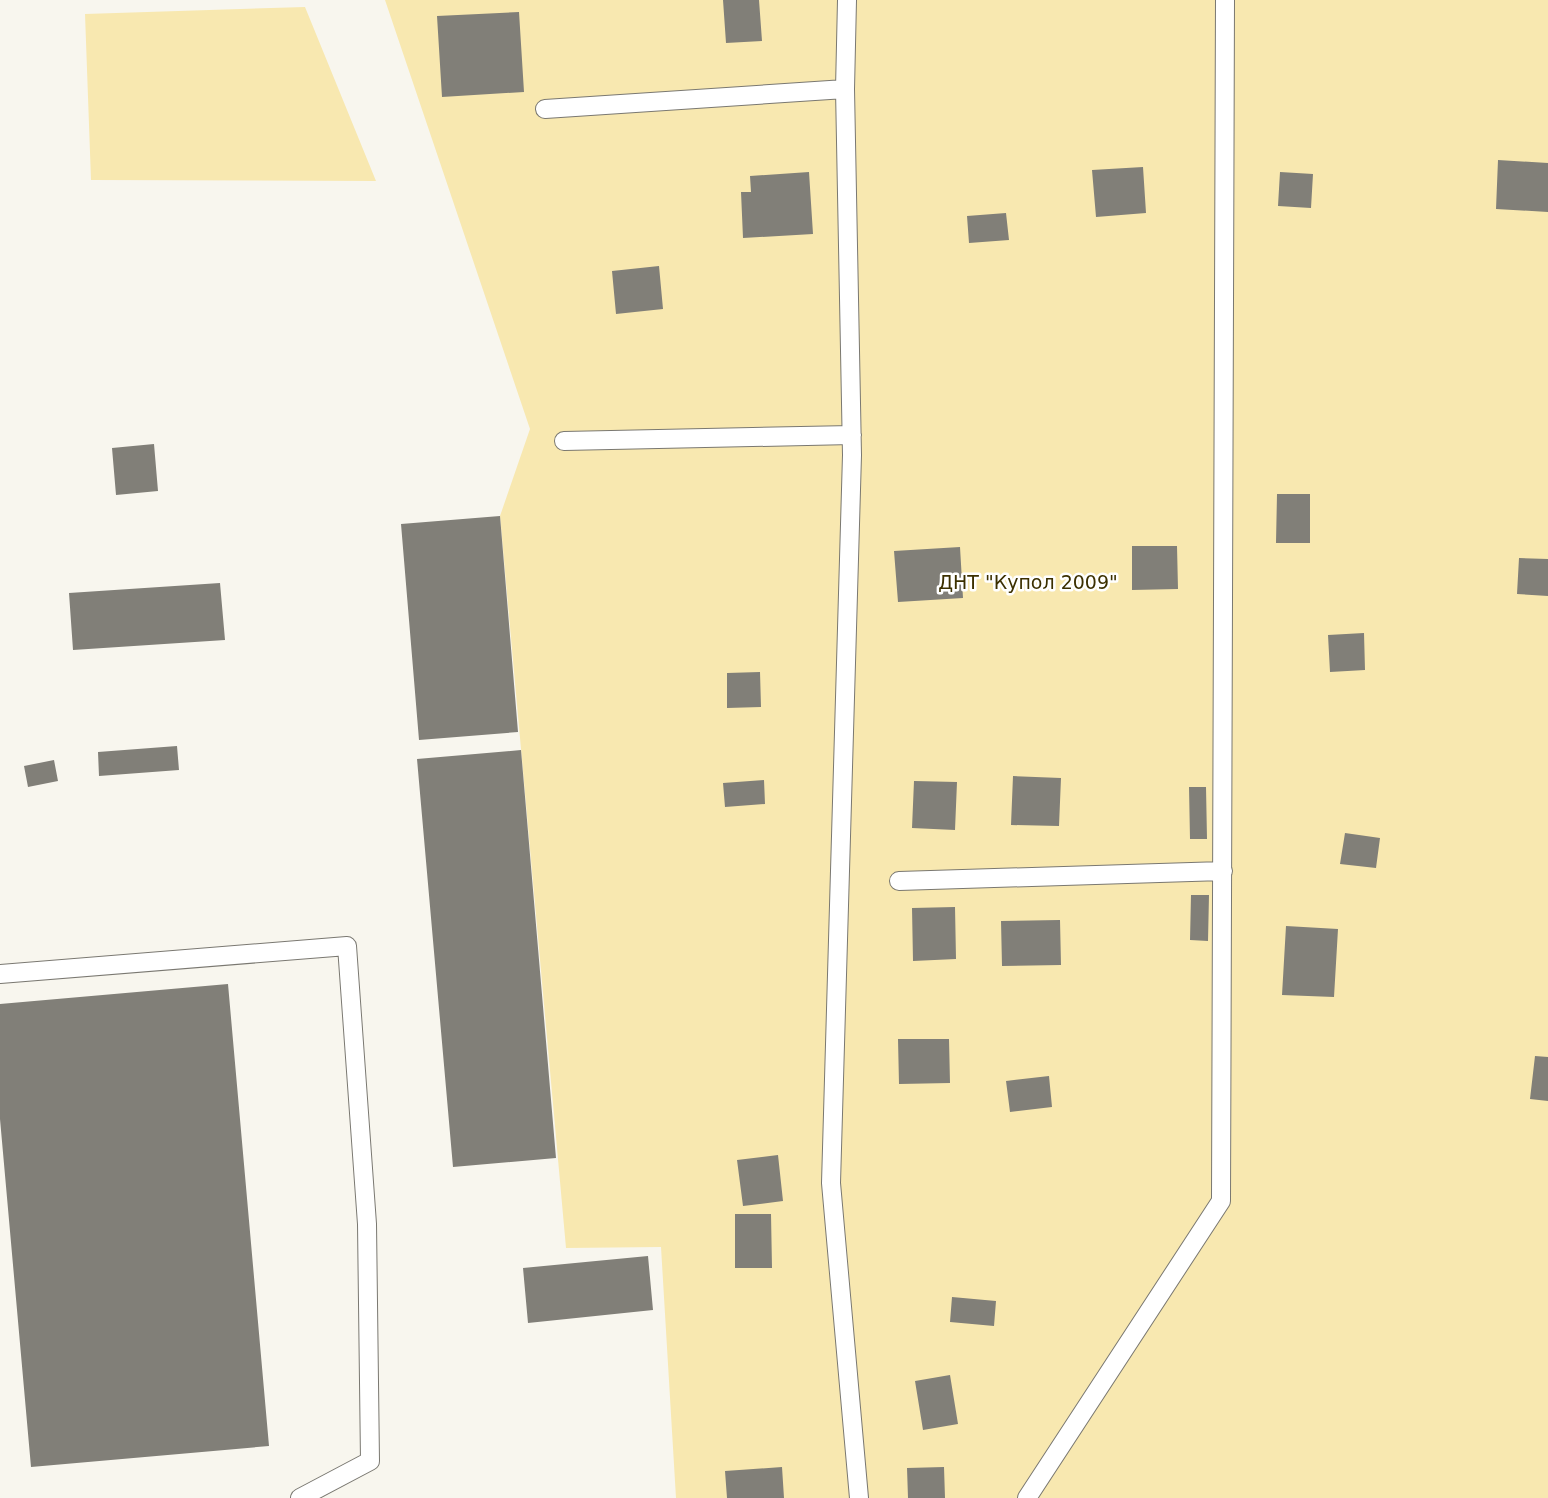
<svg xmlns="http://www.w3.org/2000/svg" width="1548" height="1498" font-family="'DejaVu Sans',sans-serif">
<rect width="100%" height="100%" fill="#f8f6ee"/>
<path fill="#f8e8b0" d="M385,0H1548V1498H676L661,1247L566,1248L500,516L530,429Z
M305,7L376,181L91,180L85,14Z"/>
<path fill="#817f78" d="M723,0H759L762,41L726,43Z
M519,12L524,92L442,97L437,16Z
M1498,160L1548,163V212L1496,209Z
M1143,167L1146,213L1096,217L1092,170Z
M809,172L813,234L743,238L741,192H751L750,176Z
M1280,172L1313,174L1311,208L1278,206Z
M1006,213L1009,240L969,243L967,216Z
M659,266L663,309L616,314L612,271Z
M154,444L158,491L116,495L112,448Z
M1277,494H1310V543H1276Z
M500,516L518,732L419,740L401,524Z
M1132,546H1177L1178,589L1132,590Z
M960,547L963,598L898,602L894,551Z
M1519,558L1548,559V596L1517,594Z
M220,583L225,640L73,650L69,593Z
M1364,633L1365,670L1330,672L1328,635Z
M760,672L761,707L727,708V673Z
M177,746L179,770L99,776L98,752Z
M521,750L556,1158L453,1167L417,759Z
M54,760L58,781L28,787L24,766Z
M1013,776L1061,778L1059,826L1011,825Z
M764,780L765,804L725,807L723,783Z
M914,781L957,782L955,830L912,828Z
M1189,787H1206L1207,839H1190Z
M1345,833L1380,838L1376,868L1340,864Z
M1191,895H1209L1208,941L1190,940Z
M955,907L956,959L913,961L912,908Z
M1060,920L1061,965L1002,966L1001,921Z
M1286,926L1338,929L1334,997L1282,995Z
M228,984L269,1446L31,1467L0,1119V1004Z
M898,1039H949L950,1083L899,1084Z
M1535,1056L1548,1057V1101L1530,1099Z
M1049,1076L1052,1107L1010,1112L1006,1081Z
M778,1155L783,1201L743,1206L737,1160Z
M735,1214H771L772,1268H735Z
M648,1256L653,1310L528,1323L523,1268Z
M952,1297L996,1301L994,1326L950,1322Z
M950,1375L958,1424L923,1430L915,1381Z
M782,1467L784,1498H727L725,1471Z
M944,1467L945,1498H908L907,1468Z"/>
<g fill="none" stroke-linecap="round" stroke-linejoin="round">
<g stroke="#7a7871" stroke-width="20">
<path id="lane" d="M847,0L845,89L852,455L831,1183L859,1498
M545,109L845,89
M564,441L852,435
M899,881L1223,871
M0,974L347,946L367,1224L370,1461L300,1498
M1027,1498L1221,1201L1225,0"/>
</g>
<use href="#lane" stroke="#fff" stroke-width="18"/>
</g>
<g text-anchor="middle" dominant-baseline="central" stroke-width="5" stroke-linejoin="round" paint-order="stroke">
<g font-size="19" fill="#3c3000" stroke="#fff">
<text x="1028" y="582">ДНТ "Купол 2009"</text>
</g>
</g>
</svg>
